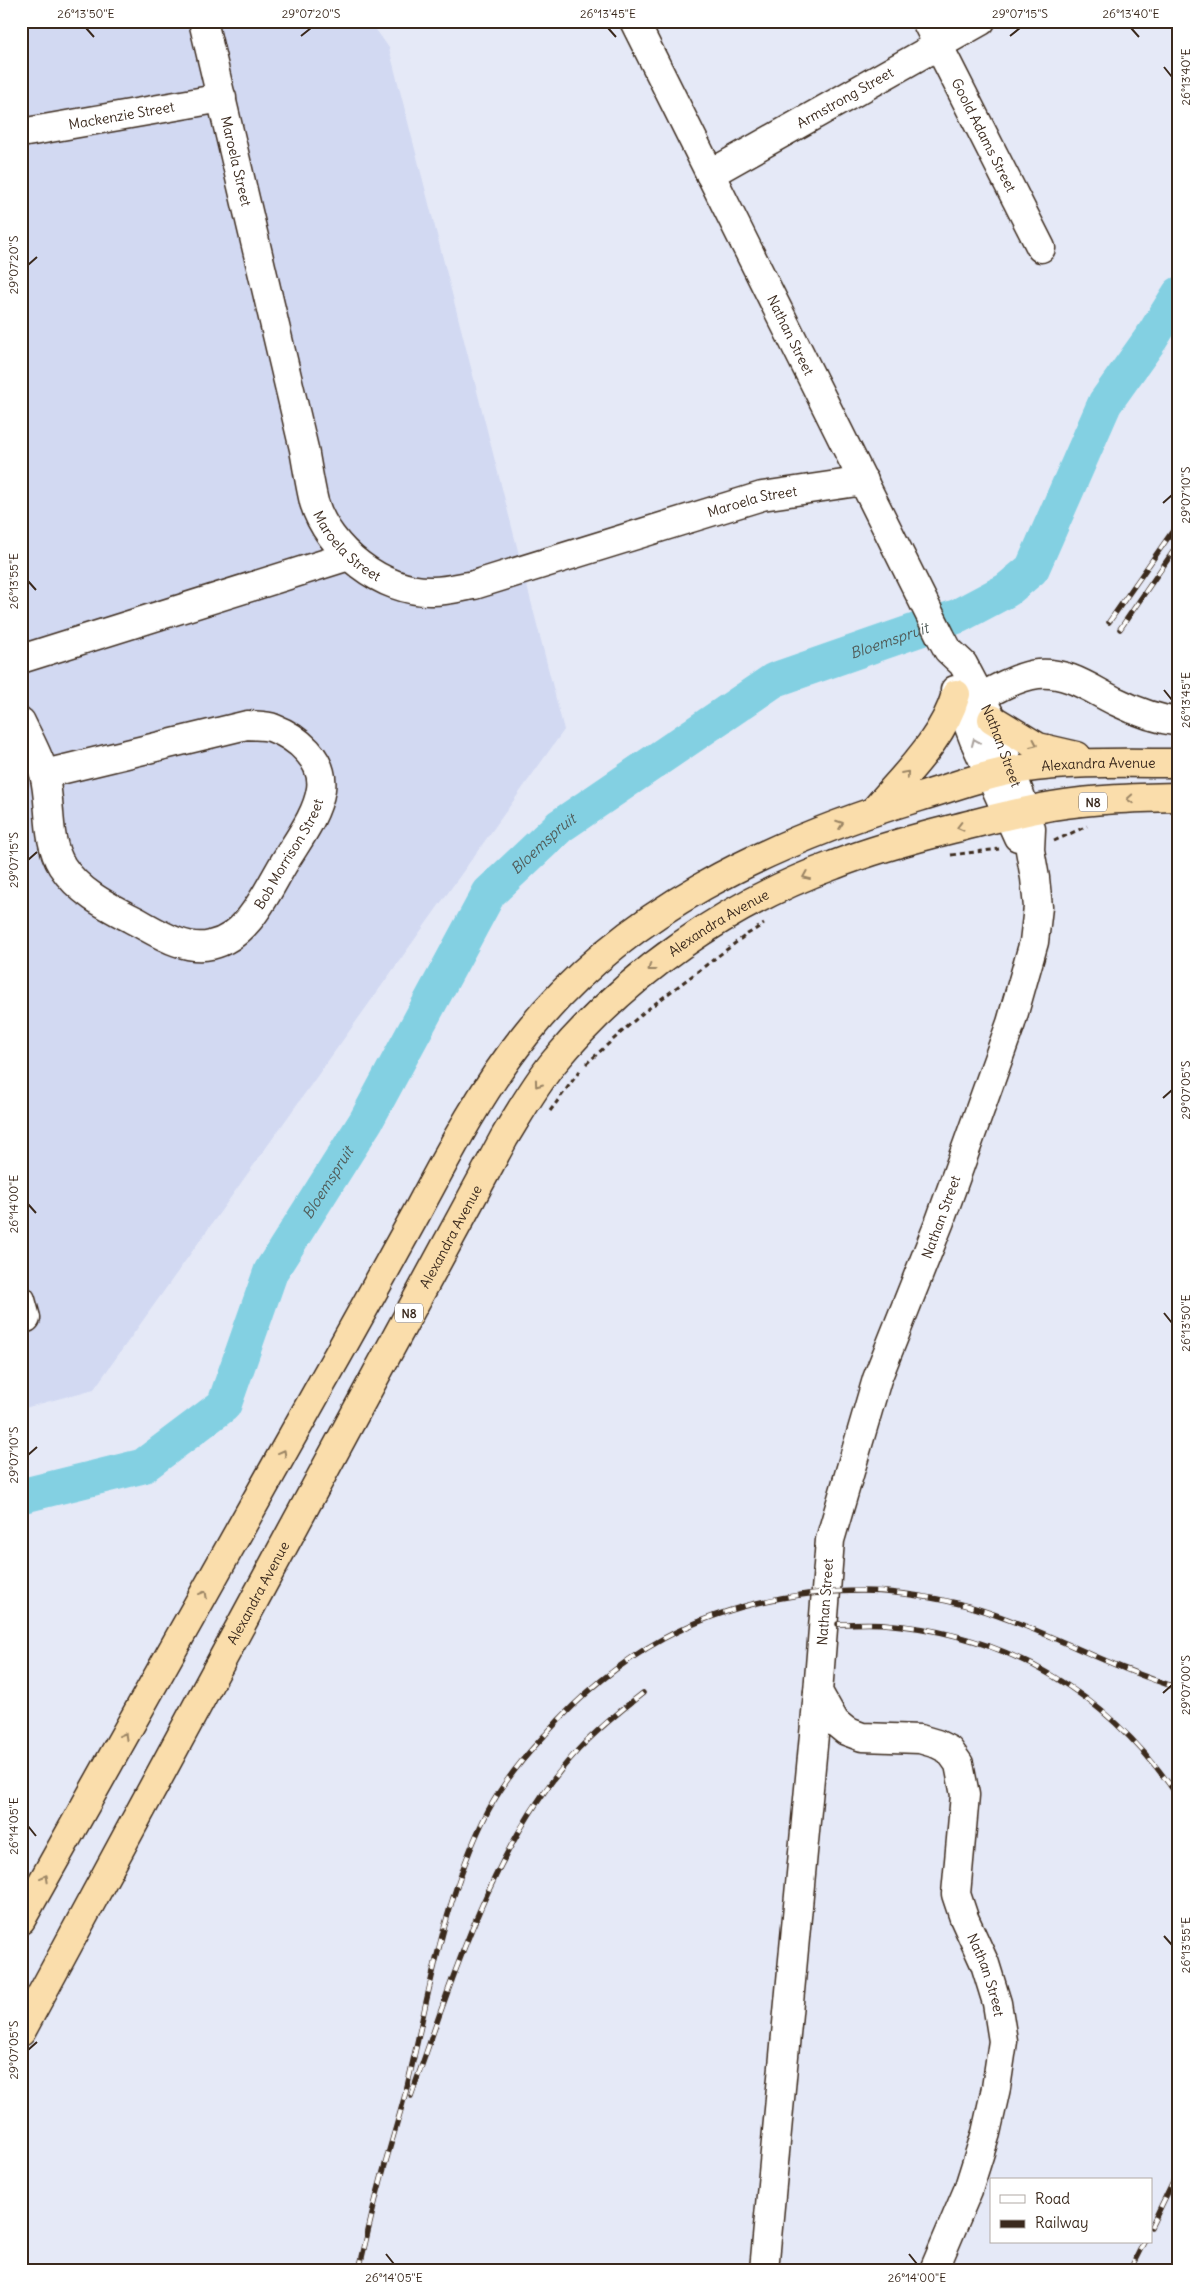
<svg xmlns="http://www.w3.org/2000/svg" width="1200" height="2291" font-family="Delius,sans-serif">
<rect width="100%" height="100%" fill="#e5e9f7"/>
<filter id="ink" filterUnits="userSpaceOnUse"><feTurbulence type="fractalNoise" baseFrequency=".02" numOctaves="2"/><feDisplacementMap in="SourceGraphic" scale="10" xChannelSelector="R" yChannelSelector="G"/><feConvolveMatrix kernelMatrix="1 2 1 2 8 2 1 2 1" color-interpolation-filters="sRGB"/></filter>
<g filter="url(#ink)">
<path fill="#d2d9f2" d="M21,21H370L389,48L564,730L94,1389L21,1409Z"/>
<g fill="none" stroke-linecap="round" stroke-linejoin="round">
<path stroke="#83d0e2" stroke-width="35" id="s1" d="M21,1496L143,1466L224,1405L271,1271L366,1121L489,893L560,826L774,680L958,616L1007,590L1032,569L1105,403L1152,337L1179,294"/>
<g stroke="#3b2a1e" stroke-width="31">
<g id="minor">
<path id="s2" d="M203,21L304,449C307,466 310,485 314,502C328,549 383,593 433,591C446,591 461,587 474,585L762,496L864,481"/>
<path id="s3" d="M634,21L941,637L948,650L963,664L992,719L1026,811L1031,829L1030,850L1035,878L1038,907L1034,942L1011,1023L940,1221L877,1379L830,1540L818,1692L835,1722L846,1731L862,1737L920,1739L937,1744L949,1750L959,1764L965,1795L956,1894L964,1918L985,1964L997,2003L1003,2041L996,2088L986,2133L968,2190L934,2270"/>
<path id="s4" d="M926,21L1041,248"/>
<path id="s5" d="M21,133L222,98"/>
<path id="s6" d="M710,174L981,21"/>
<path d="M21,659L349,556"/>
<path d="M955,690L974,740L1018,837"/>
<path d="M965,706C985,695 1016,676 1038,674C1068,671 1092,690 1117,702C1137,712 1157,719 1179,722"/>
<path id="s7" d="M21,722C29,739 39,756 44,774C52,804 45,838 62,866C78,891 105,905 130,918C154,930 183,952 211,945C248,937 266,893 284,863C297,841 317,816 321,789C325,760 297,737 273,728C266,725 255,726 247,725L44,774"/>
<path d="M21,1300L26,1318"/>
<path d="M764,2270L818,1692"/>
</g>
</g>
<g stroke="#3b2a1e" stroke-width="31">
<g id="highway">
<path d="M992,719L1038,747L1077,756"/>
<path d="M874,811C904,775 943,740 956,694"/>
<path id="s8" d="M21,1920C122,1741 222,1562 322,1383C354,1327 385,1270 416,1214C449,1152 482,1089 526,1034C624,910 771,842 919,797C953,787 986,774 1021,769C1073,761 1126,763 1179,763"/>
<path id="s9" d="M21,2032L504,1138C520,1112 535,1085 554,1062C627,974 727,904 834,865C872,850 912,839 952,829C985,821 1018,812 1052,806C1093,799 1137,798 1179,797"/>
</g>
</g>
<path stroke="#3b2a1e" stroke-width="3" stroke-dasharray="5 4" stroke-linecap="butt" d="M1054,841L1087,826
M951,855L999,849
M586,1064L644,1012L746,935L764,924
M550,1111L582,1068"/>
<use href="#minor" stroke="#fff" stroke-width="28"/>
<use href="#highway" stroke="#faddab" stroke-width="28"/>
<g stroke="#3b2a1e" stroke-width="5.5">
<path id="rail" d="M1109,622L1179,522
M1120,629L1179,543
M838,1624C853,1624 869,1623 884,1624C1009,1634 1109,1694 1179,1798
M411,2096C452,1981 493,1842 578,1750C598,1729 620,1711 643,1693
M1151,2227L1179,2169
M359,2270C366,2241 372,2212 380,2183C388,2152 398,2122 406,2091C429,1996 443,1899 488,1811C503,1783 523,1758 545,1735C617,1654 699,1607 808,1594C837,1591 867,1589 896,1593C922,1596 947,1600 971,1607C1043,1628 1108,1667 1179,1688
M1130,2270L1144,2242"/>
</g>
<use href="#rail" stroke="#fff" stroke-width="4" stroke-dasharray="11" stroke-linecap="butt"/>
</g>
<defs><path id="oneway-chevron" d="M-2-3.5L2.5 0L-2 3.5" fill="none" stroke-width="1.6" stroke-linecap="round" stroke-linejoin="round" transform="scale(1.25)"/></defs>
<use stroke="#a79f9a" href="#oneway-chevron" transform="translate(975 742) rotate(-113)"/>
<g stroke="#9a8464">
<use href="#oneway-chevron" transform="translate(1034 744) rotate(25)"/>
<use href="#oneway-chevron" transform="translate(906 774) rotate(-49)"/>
<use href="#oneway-chevron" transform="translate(1130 799) rotate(176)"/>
<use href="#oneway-chevron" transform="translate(840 824) rotate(-20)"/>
<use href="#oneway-chevron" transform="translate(960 827) rotate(166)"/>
<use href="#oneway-chevron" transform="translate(806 876) rotate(157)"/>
<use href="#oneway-chevron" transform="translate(651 968) rotate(143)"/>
<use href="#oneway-chevron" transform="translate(538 1084) rotate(126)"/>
<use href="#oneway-chevron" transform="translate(283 1453) rotate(-61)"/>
<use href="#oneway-chevron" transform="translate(204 1594) rotate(-61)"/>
<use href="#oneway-chevron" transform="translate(124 1736) rotate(-61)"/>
<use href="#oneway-chevron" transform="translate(45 1878) rotate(-61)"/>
</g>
</g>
<path fill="none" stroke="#3b2a1e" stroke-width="2" d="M86,28L94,37M608,28L616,37M1131,28L1139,37M301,36L311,28M1010,36L1020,28M1164,67L1172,77M28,265L37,257M1163,503L1172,495M28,581L36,590M1164,690L1172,700M28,860L37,852M1163,1098L1172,1090M28,1204L36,1213M1164,1313L1172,1323M28,1455L37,1447M1163,1693L1172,1685M28,1826L36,1836M1164,1936L1172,1945M28,2050L37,2042M386,2254L394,2264M909,2254L917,2264"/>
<g text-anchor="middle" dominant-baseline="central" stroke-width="4" stroke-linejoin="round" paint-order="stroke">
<g fill="#fff" stroke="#766a62" stroke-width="1">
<rect x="1079" y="792.5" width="28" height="19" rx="4"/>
<rect x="395" y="1303.5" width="28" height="19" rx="4"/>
</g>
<g font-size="12" font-weight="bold" fill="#3b2a1e">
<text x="1093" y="802">N8</text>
<text x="409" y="1313">N8</text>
</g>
<g font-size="14" fill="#3b2a1e" stroke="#fff">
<text stroke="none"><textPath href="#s6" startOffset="155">Armstrong Street</textPath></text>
<text stroke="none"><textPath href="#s5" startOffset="102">Mackenzie Street</textPath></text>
<text stroke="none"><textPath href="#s4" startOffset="128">Goold Adams Street</textPath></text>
<text stroke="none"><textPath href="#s2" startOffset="144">Maroela Street</textPath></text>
<text stroke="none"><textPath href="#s3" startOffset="351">Nathan Street</textPath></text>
<text stroke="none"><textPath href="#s2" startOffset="984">Maroela Street</textPath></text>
<text stroke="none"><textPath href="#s2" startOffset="550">Maroela Street</textPath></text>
<text stroke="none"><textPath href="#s3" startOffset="814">Nathan Street</textPath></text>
<text stroke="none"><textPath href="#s8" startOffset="1670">Alexandra Avenue</textPath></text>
<text stroke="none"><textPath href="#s7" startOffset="449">Bob Morrison Street</textPath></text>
<text stroke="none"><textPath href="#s9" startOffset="1324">Alexandra Avenue</textPath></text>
<text transform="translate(941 1217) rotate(-70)">Nathan Street</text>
<text stroke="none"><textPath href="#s9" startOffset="904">Alexandra Avenue</textPath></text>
<text stroke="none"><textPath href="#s9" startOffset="499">Alexandra Avenue</textPath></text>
<text transform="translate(825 1602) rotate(-86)">Nathan Street</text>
<text stroke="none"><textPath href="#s3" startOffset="2191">Nathan Street</textPath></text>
</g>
<g font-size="15" font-style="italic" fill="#515c59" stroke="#fff">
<text stroke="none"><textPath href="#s1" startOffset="1284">Bloemspruit</textPath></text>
<text stroke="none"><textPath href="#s1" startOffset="879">Bloemspruit</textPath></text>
<text stroke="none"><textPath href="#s1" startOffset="474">Bloemspruit</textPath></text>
</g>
</g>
<rect width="1200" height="2291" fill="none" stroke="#fff" stroke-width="55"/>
<rect x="990" y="2178" width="162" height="65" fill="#ffffff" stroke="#b1aaa5"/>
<rect x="1000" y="2195" width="25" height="8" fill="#ffffff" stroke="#b1aaa5"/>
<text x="1035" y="2204" font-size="15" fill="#3b2a1e">Road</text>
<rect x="1000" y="2220" width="25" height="8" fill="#3b2a1e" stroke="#b1aaa5"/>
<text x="1035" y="2228" font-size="15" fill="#3b2a1e">Railway</text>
<rect x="28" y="28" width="1144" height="2236" fill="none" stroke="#3b2a1e" stroke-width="2"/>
<g font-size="12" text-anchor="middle" fill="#3b2a1e">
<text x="86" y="18">26°13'50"E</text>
<text x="311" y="18">29°07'20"S</text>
<text x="608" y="18">26°13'45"E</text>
<text x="1020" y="18">29°07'15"S</text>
<text x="1131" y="18">26°13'40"E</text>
<text transform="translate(1186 77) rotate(-90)" y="4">26°13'40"E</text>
<text transform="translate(14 265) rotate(-90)" y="4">29°07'20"S</text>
<text transform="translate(1186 495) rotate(-90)" y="4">29°07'10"S</text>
<text transform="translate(14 581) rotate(-90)" y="4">26°13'55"E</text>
<text transform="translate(1186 700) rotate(-90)" y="4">26°13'45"E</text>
<text transform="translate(14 860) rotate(-90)" y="4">29°07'15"S</text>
<text transform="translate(1186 1090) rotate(-90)" y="4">29°07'05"S</text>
<text transform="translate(14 1204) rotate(-90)" y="4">26°14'00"E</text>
<text transform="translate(1186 1323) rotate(-90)" y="4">26°13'50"E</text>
<text transform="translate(14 1455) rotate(-90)" y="4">29°07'10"S</text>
<text transform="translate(1186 1685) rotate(-90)" y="4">29°07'00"S</text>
<text transform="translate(14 1826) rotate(-90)" y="4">26°14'05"E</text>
<text transform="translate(1186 1945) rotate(-90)" y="4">26°13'55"E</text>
<text transform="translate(14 2050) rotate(-90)" y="4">29°07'05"S</text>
<text x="394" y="2282">26°14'05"E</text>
<text x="917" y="2282">26°14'00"E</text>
</g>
</svg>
